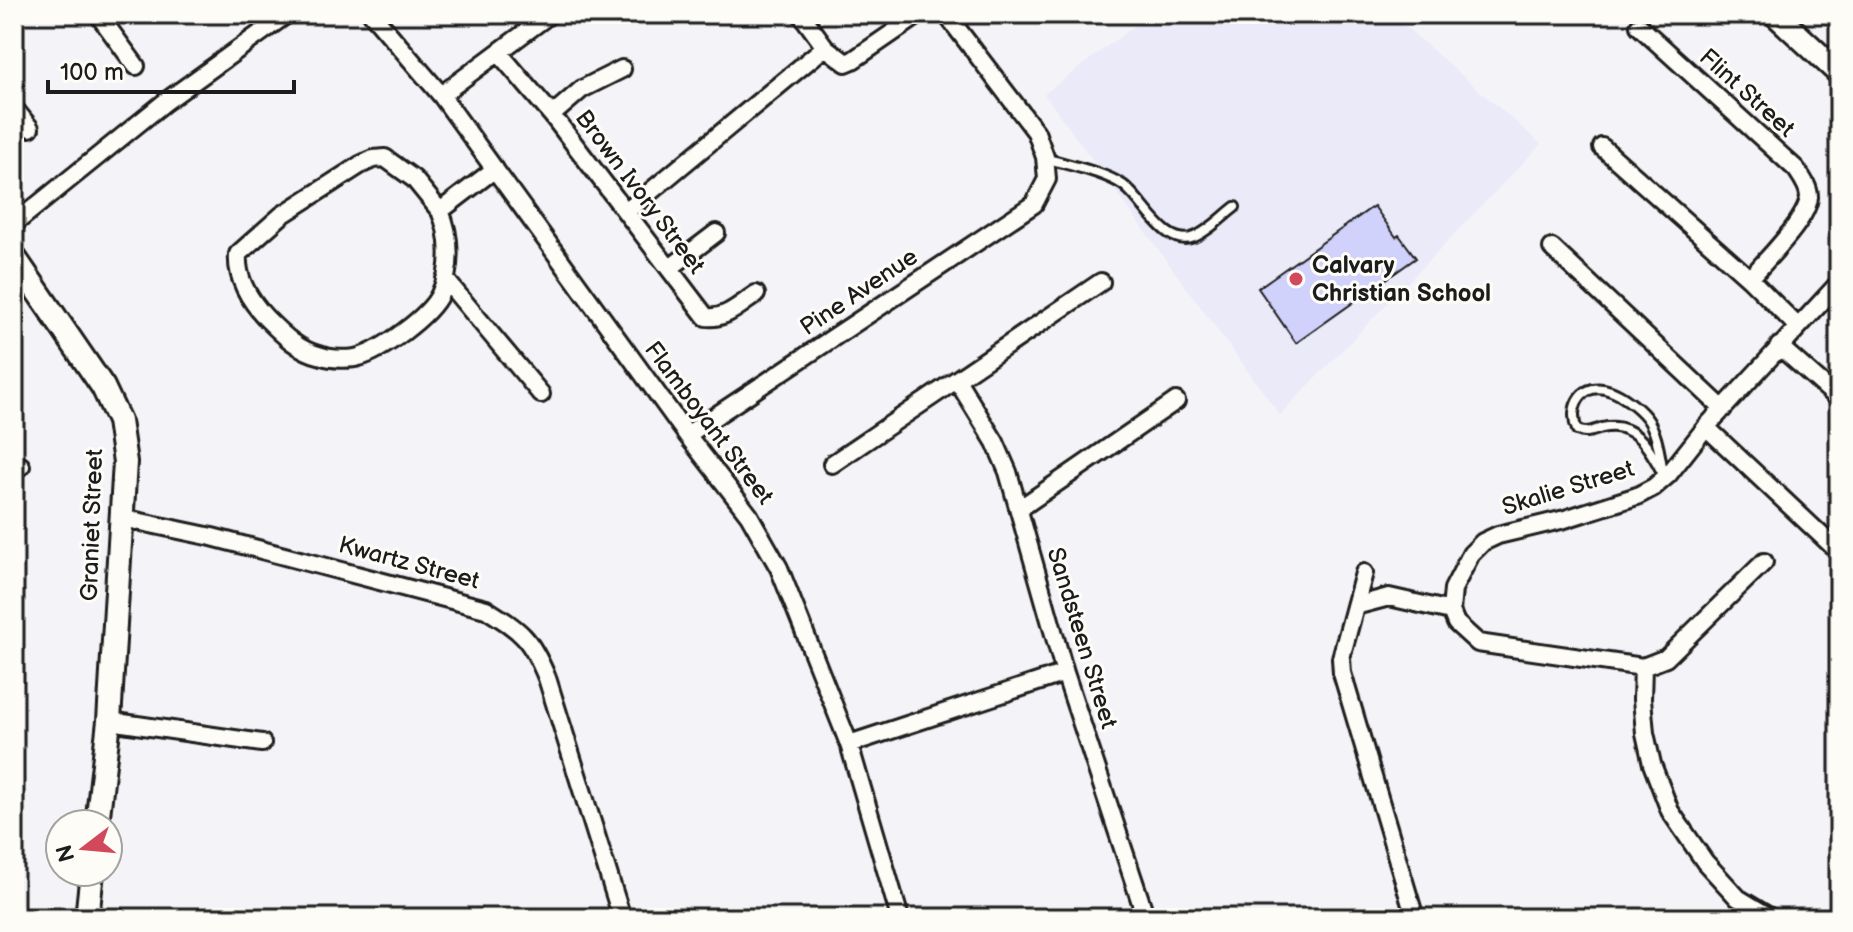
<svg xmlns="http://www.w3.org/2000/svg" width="1853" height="932" font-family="'Balsamiq Sans',sans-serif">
<rect width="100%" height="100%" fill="#f4f4f8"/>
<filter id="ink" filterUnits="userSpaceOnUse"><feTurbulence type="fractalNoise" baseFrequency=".0125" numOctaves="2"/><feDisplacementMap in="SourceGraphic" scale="16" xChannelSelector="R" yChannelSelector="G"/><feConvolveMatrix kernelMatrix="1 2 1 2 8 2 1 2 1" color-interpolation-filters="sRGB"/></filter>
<g filter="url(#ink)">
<path fill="#eaeaf9" d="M1150,14H1391L1541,144L1280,415L1044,94Z"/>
<path fill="#d1d2fb" stroke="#1c1c1c" stroke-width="2" d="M1374,206L1396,237L1399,235L1416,258L1296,343L1258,288Z"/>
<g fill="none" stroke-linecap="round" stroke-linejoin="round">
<g stroke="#1c1c1c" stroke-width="14">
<path id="lane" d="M1045,158C1068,165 1104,172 1123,185C1144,200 1165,249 1194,237C1209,231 1222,217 1235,207
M1664,476C1651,451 1636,420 1602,428C1593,431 1586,434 1577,430C1567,406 1583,380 1611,391C1622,395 1638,407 1646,417C1658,432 1660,458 1664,477"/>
</g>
<g stroke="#1c1c1c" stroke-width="22">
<path id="street" d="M98,14L136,66
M372,14L441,95L687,435L749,515L779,568L849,744L900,918
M801,14L825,47L846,63L853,60L920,14
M1639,26L1796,169C1802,178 1809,187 1809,197C1807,221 1765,260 1750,279
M499,53L552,115L706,317C725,320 741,304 756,294
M441,95L550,14
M14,108L30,128
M552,115L582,89L622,69
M1602,147L1750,279L1797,326
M440,211C451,235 452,270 440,294C430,316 381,351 359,357C350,360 331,359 322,356C299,351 283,335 267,319C250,301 236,279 238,254L282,215L360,165L373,159L385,158L414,179L440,211L495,169
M627,211L825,47
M14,224L165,102L287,14
M1552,248L1723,409
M670,268L716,233
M445,279L541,394
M1779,346L1839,399
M957,380L995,442L1008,472L1065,673L1146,918
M1706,427L1839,552
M687,435L1034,204L1047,179L1045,157L1036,132L946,14
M14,464L21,466
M832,464L1101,282
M1019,509L1176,401
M122,518L212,537L486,609C522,632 530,637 547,678L622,918
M1764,562L1666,658L1643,667L1478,643L1456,623L1451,611L1453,589L1471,554L1483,542L1498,535L1565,519L1637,496L1654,487L1668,475L1706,427L1839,283
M1364,573L1341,658L1342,673L1415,918
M1355,606L1389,597L1451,611
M1643,667L1642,699L1645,733L1652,764L1670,811L1705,862L1738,898L1771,918
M109,721L262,743
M849,744L1065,673
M14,918H15"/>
</g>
<g stroke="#1c1c1c" stroke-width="28">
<path id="secondary" d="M1775,14L1839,73
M14,257L103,387L119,421L125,462L109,721L97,824
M87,918L92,872"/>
</g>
<use href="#lane" stroke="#fdfcf7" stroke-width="8"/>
<use href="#street" stroke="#fdfcf7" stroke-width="16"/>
<use href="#secondary" stroke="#fdfcf7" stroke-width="22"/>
</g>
</g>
<circle fill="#d1495b" stroke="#fdfcf7" stroke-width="3" cx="1296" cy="279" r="8"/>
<g text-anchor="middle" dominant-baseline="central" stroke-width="6" stroke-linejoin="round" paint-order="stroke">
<g font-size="24" fill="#1c1c1c" stroke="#fdfcf7">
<text transform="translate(1747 93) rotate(42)">Flint Street</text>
<text transform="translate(640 192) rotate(53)">Brown Ivory Street</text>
<text transform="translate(859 292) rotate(-34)">Pine Avenue</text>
<text transform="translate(709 423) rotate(53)">Flamboyant Street</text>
<text transform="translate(1568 488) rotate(-17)">Skalie Street</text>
<text transform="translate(92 525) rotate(-88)">Graniet Street</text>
<text transform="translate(409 563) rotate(15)">Kwartz Street</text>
<text transform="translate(1082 638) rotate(73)">Sandsteen Street</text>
</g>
<g font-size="24" font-weight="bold" fill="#1c1c1c" stroke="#fdfcf7" text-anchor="start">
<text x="1312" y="265">Calvary<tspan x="1312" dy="28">Christian School</tspan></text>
</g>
</g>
<rect width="1853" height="932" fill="none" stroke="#fdfcf7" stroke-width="48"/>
<rect x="24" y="24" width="1805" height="884" fill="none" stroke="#1c1c1c" stroke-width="3" filter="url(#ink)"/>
<g transform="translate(84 848) rotate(254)"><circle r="38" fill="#fdfcf7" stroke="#a3a29f" stroke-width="2"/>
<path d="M0-6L14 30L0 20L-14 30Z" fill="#d1495b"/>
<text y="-12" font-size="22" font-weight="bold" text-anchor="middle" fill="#1c1c1c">N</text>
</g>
<path d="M48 80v12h246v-12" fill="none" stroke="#1c1c1c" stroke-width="4"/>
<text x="60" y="80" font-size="24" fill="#1c1c1c" stroke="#fdfcf7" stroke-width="6" paint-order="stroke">100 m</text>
</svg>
